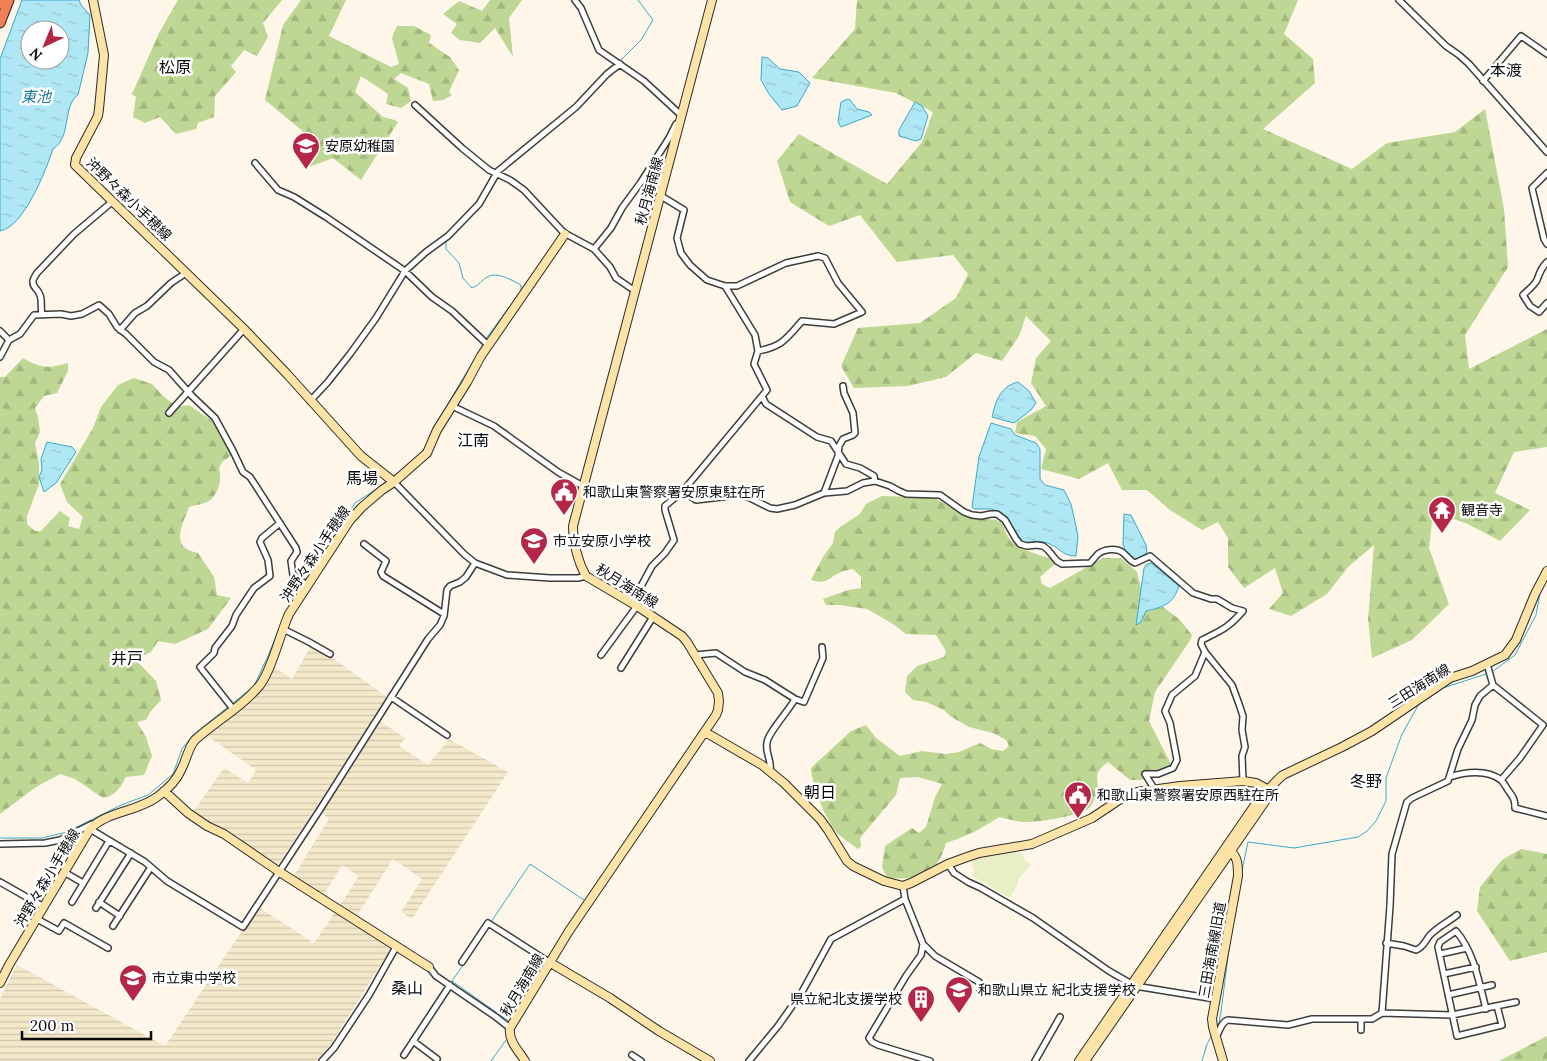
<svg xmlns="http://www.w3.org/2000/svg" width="1547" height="1061" font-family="Lora,'Noto Sans JP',serif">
<defs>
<pattern id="farmland-rules" width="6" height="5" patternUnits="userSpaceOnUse" patternTransform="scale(1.25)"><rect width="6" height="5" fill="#f3e8ca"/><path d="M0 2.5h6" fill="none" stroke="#cfc6ac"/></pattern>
<pattern id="forest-firs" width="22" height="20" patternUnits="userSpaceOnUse" patternTransform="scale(1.25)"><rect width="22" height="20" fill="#bed794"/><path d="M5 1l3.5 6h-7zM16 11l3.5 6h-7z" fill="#a2b77e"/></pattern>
<pattern id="water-ripples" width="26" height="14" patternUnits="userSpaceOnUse" patternTransform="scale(1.25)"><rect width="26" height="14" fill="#afe7f4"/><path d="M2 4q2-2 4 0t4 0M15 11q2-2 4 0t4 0" fill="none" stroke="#95c5d0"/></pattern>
</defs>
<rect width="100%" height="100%" fill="#fef6e8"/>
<path fill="url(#farmland-rules)" d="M311,646L330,656L388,698L277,866L205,821L193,812L224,768L248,783L256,770L206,735L245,706L260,692L268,682L274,667L292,679Z
M380,721L405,738L399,746L428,765L449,739L508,772L412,919L401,912L422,879L393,859L356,917L339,907L359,876L342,865L323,896L293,877L329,819L321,812Z
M258,907L314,943L335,912L391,948L331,1044L316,1061H0V999L17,965L165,1046Z"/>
<path fill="url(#forest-firs)" d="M178,0H282L263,23L268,37L257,56L244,50L231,66L236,72L215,96L214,117L198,123L196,129L176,134L160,117L145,123L133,117L136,97L132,94L159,33Z
M301,0H346L329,36L391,67L399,64L392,38L397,26H414L431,35L429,43L450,57L459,70L449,92L452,95L443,100L433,101L429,84L401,73L394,79L408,88L411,101L401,108L386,104L388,94L361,76L355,92L383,117L395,120L398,122L361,180L333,158L309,167L302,160L317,143L265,100L283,25Z
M490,0H522L509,18L513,57L495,28L480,43L460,40L451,33L457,24L443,14L459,1L482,11Z
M857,0H1298L1284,34L1313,59L1315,83L1263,129L1352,169L1387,143L1455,132L1485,109L1504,209L1508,267L1465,335L1469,369L1547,329V447L1514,452L1495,493L1530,510L1500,541L1468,524L1433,512L1429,548L1449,604L1412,640L1372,658L1368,619L1374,545L1348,567L1327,594L1291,616L1269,609L1283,593L1275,568L1244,588L1228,567V538L1218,522L1202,530L1170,510L1147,490H1122L1108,463L1079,479L1041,469L1046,449L1035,436L1015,433L1017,422L1046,406L1031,383L1036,358L1051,341L1026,316L1019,336L1002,361L976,353L946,377L908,386L854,388L841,366L858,328L920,323L956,298L968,274L953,255L897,262L860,215L829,226L790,202L777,161L799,134L887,184L922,142L933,112L896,93L812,78L855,29Z
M23,358C39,368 49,369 68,363V371L57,393L44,396L35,408L38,417L40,432L35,443L39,463V484L27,516V524L35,531H41L60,511L70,518L68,526L79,529L83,517L67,502L60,484L93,428L101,407L118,385L134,378L152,384L162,395L177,407L189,405L212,421L232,455L222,462L219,468C222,480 219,493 209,501C204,504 195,505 189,507C182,526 169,548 198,553L214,577L217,595L231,598L208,629L175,644L158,641L151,652L135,659L156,681L161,700L151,711L146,720L137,722L146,737L152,756L144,775L126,777C120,788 115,796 103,798L75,779L60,774L36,787L0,814V377H5Z
M882,496L935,498L965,516L996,520L1003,523C1004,527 1005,532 1007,535C1014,550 1037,553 1051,559L1055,564L1040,577L1042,584L1050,588L1103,558H1121L1137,572L1141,588L1140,599L1141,622L1146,611L1163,607L1179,619L1192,635L1191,639L1155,692L1149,721L1173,768L1142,780H1130L1108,762C1089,775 1102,781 1096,796C1094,800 1092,806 1088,809C1079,816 1034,823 1023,822C1015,821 1007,819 999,817C983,828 965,837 946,843C937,876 919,880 887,878L882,867L885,846L912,828L919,833L926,827L935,797L942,784L918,777L900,778L896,795L860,838L861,846L858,849C851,844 844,839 838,834C827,823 811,783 811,768L851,731L866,725L876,738L900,756L922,751L946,754L959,752L980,743L991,749L1003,751L1009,746L1006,740L993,733L969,727L950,716L944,710L926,702L913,700L905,692L907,676L917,666L944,657L946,651L936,635L906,634L893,624L867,609L840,605H826L823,599L848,590L861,588V577L853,569C849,570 845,570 841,572C827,578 828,585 811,580L823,557L833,543L835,532L840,527L860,514L866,504Z
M1521,849L1547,854V952L1510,961L1477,911L1480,887L1502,860Z
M1547,1036V1061H1499Z"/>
<path fill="#e8eec5" d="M1020,851L1025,860L1031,864L1018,880V884L1010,897H1008L972,876L974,872L970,860Z"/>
<path fill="url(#water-ripples)" stroke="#38aac9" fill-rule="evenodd" d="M22,0H79L81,5L90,15L88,53L78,95C62,106 72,137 53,149C46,170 24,227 0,231V59ZM30,30H60V60H30Z
M762,57L768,58L780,69L799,72L810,83L797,106L782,110L769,94L761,80Z
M848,99L850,100L857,109L869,112L872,115L841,127L838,122L841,102Z
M915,102L922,106L928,116L921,139L916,141L899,136V130Z
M1018,382L1029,391L1036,403L1031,410L1014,423L992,417C996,400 1000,387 1018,382Z
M991,423L1011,429L1015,435L1036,443L1040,449V479L1045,485L1064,490L1071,504L1078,536L1076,556C1061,556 1060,547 1047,543C1040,540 1030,543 1023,542L1002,513L991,509H974L972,507L979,457Z
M47,442L72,447L76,452L56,483L44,492L39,477L42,470L41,459Z
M1124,514L1131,515L1146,545L1147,553L1134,560L1126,552L1123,544Z
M1151,563L1179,586C1173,604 1164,607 1146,611L1141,622L1136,625L1144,568L1147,564Z"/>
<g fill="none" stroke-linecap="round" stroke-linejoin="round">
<path stroke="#38aac9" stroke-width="1" d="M619,62L641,40L653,20L638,0
M590,89L604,73L612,67
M495,170L546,128
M446,235V233L477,202L493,173
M446,241V249L459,263L463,278L472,288C479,286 482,279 489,276C499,272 513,281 521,285V291L485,340
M441,416L483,344
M400,471L424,450L428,442
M305,581L355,503L387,482
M290,606L303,584
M1492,672L1515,655L1536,615L1540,593
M1440,689L1489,673
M233,703L254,686L268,656L285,614
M0,838H42L67,832L121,805L148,795L173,774L182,749L192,736L229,706
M1241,875L1248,842L1294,848L1358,837L1367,831L1376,821L1386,801V778L1402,734L1419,704
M491,922L530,864L584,900
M468,957L490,925
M463,965L452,981L510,1022
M1216,1027L1219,1023L1221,1012L1229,948
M491,1061L506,1040
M1202,1061L1207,1044L1212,1035"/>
<g stroke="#3d3d3d" stroke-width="8">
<path id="street" d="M575,0L581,8L599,50L644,81L682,116
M1399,0L1446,46L1459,55L1469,64L1547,152
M1483,81L1521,36L1547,54
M415,105L462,148L489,170L510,180L524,190L565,234L568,235L594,249L610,267L616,278L635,291
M255,163L278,190L294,197L326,217L405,271L432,297L452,311L488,345
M1547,173L1532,188L1544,239L1547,244
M661,196L684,210L677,238L681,253L690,265L707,280L725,286H737L786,263L818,256L825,258L838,283L862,312L834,324L802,321C786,339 783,346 758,351
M594,249L611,228L622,208L641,182L669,138L676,124H680
M1547,262C1541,268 1540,272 1537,280C1534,286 1527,291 1523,295L1530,306L1539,312L1547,303
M42,314C40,307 43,299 39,293C37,288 32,287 33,281C33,279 35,276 37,273L74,234L113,201
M120,330L135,313L147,306L171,283L186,273
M0,331L9,340
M0,357L9,340L20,334L34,315L61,314L71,316L82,314L99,305L109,314L117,327L126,334L154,362L169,370L192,396L215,418L233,451L243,472L250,477L296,548L297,552L291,561L293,575L307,585
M762,396L766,404L817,437L831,441L846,464L860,468L874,476L875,481
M310,401L327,383L350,354L376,318L405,271L426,252L448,236L479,204L498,171L576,107L607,74L620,64
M452,406L494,426L558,472L583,486
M169,413L244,329
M394,482L464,554L475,563L507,575L550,578H578L586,576
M683,491L696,500L739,495L750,498L770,508L777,509L795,505L824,493L847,491L863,483L875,481L890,486L899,491L906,494L940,495L964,512L972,515L981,516L991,514H997L1005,520L1016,539L1020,544L1027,546L1037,545L1043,546L1048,550L1057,561L1062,564L1090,563C1093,560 1095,557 1098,554C1104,549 1116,548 1122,552C1128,556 1129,561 1135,563L1150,556L1193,593L1211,599H1217L1232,608L1243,611C1227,629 1222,630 1202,640L1201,644L1205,652L1232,685L1239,704L1243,716L1242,730L1245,747L1242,756L1243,781
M824,493L838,456L839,446L843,439L853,435L855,433L853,413L844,393L843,386
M364,544L386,561L381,572L383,576L444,614
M632,603L652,566L665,553L674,540L665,510V506L683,491L767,390L754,364L758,351L755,335L725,286
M283,629L309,642L330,654
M601,655L637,606
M695,655L716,653L745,672L765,680L795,699L804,702L823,658L822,647
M621,668L653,617
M1493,685L1543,725L1520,758L1501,780
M391,697L447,735
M234,710L200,667L214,653L215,648L232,626L236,615L254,588L270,576L268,560L260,542L262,538L280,523
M770,770C772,761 765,753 767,743C767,734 790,709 795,699
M1450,777C1464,772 1487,769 1501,780C1504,783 1506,787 1508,790C1513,797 1515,799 1515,808L1547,816
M1155,790L1145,774H1158L1173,768L1177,760L1170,723L1165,711L1172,695L1195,676L1205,652
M90,829L145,862L167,881L243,927L319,811L428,639L440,625L444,616L447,590L450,586L460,582L466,577L475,563
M0,844L45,843L60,840L92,824
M948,864L954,873L968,882L981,888L1033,918L1109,971L1135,986L1215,999
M64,872L83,883
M0,882L44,907
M903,886L905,899L923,944L935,956L979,982L982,987L980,992
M72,902L109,841
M99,902L120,916
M96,908L131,853
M37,919L59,931L64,923L108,948
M113,926L151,867
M1386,943L1404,946L1416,950C1424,947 1425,941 1430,935C1438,927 1448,922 1457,915
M923,944L921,955L906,976L869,1038L872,1042L878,1045L930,1061
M1440,954L1467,948
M462,962L488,923L549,962
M429,967L436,976L496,1017L510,1028
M1444,974L1476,967
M1448,995L1492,985
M1486,1009C1479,982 1474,952 1456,931L1440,942L1438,947L1457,1036L1502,1025L1497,1006
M1382,1013L1390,906L1392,854L1406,805L1407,802L1412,798L1448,781L1458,749L1472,720L1475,705L1480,696L1493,685L1487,664
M1361,1030V1019
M1216,1037C1220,1031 1221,1022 1228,1020L1288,1025L1312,1019H1372L1382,1013L1452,1015L1516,1002
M413,1041L437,1059
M404,1055L450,985
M632,1055L641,1061
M322,1061L334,1048L369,995L396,947
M749,1061L778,1026L802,992L831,939L905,899
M1035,1061L1060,1017"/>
</g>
<g stroke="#2c2c2c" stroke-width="10">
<path id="secondary" d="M93,0L104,55L99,109L98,116L76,158L75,165L244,329L287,374L361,456L394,482
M705,732L762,765L784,783L820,819L828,830L847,861L853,866L884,881L903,886L911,883L948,864L967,857L979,853L1032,844L1092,818L1119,800L1137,792L1180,786L1243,781L1256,783L1269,790
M164,791L188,813L207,826L224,834L278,871L429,967
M549,962L610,998L659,1031L710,1061
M0,983L9,965L90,829C107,811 137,812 157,797C167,790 177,780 182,768C187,758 188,748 195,740C216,721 242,707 260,685C272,669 280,634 289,614L350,520L362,507L382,490L394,482L427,453L437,430L467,382L481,356L565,234
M525,1061C519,1051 508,1041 510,1028L569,931L716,715L718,710L719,701L718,693L687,642L682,636L637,606L586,576C578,562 573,542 573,526L712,0
M1079,1061L1259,799C1268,792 1274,782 1283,775L1342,747L1372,731L1450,678L1472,671L1505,655L1516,640L1535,594L1547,571
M1085,1061L1253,819L1266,800L1268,792
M1223,1061L1213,1027L1212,1019L1238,876C1238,864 1238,856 1228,849"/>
</g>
<g stroke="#1b1b1b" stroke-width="11">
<path id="highway" d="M0,4L2,0
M0,23L9,0"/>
</g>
<use href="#street" stroke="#fff" stroke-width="5"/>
<use href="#secondary" stroke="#fde3a5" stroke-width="8"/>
<use href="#highway" stroke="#f07f54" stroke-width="9"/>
</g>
<defs>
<g id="school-pin" transform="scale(1.4375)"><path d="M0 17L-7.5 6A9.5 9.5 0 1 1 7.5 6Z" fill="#b52748" stroke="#fff"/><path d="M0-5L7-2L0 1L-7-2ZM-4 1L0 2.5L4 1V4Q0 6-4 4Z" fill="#fff"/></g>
<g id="civic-pin" transform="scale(1.4375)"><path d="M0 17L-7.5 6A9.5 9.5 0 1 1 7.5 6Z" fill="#b52748" stroke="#fff"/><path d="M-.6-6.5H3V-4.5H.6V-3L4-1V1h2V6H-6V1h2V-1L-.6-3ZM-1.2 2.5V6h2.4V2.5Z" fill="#fff"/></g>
<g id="temple-pin" transform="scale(1.4375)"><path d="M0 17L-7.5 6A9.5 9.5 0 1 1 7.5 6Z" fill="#b52748" stroke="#fff"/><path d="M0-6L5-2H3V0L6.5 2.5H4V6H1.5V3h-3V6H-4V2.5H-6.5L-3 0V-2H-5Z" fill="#fff"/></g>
<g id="building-pin" transform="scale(1.4375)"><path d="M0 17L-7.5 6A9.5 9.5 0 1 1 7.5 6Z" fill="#b52748" stroke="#fff"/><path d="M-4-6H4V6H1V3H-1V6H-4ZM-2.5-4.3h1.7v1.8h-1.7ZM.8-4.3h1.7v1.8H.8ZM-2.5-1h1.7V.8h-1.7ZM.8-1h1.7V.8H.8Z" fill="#fff"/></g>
</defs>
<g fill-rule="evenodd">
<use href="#school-pin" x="306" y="146"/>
<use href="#civic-pin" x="564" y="492"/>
<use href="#temple-pin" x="1442" y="510"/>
<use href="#school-pin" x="534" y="541"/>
<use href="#civic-pin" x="1078" y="795"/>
<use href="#school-pin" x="133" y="978"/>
<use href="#school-pin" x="959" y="990"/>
<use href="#building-pin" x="921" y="999"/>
</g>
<g text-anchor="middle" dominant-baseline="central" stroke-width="5" stroke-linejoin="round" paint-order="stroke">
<g font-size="14" fill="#0a0a0a" stroke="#fff" text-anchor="start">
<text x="325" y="146">安原幼稚園</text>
<text x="583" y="492">和歌山東警察署安原東駐在所</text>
<text x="1461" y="510">観音寺</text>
<text x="553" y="541">市立安原小学校</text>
<text x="1097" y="795">和歌山東警察署安原西駐在所</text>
<text x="152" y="978">市立東中学校</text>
<text x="978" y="990">和歌山県立 紀北支援学校</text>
<text x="902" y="999" text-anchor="end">県立紀北支援学校</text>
</g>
<g font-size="14" fill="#0a0a0a" stroke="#fff">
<text transform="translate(649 191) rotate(-75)">秋月海南線</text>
<text transform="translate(129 199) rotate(44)">沖野々森小手穂線</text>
<text transform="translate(315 554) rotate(-56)">沖野々森小手穂線</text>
<text transform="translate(627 586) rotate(32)">秋月海南線</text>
<text transform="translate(1419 686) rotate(-32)">三田海南線</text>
<text transform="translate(47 878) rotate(-59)">沖野々森小手穂線</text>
<text transform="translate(1212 950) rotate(-80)">三田海南線旧道</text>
<text transform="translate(522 985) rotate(-59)">秋月海南線</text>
</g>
<g font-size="15" font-style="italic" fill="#197797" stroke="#fff">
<text x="36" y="96">東池</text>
</g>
<g font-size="16" fill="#0a0a0a" stroke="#fff">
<text x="175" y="67">松原</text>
<text x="1506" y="70">本渡</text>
<text x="473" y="440">江南</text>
<text x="362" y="478">馬場</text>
<text x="127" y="658">井戸</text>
<text x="1366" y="781">冬野</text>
<text x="820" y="792">朝日</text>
<text x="407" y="988">桑山</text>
</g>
</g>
<g transform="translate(45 45) rotate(224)"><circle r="24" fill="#ffffff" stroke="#9d9d9d"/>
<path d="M0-4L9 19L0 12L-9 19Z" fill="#b52748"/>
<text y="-8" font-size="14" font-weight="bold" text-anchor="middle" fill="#0a0a0a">N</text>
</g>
<path d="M22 1031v8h129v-8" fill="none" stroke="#0a0a0a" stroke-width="2.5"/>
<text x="30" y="1031" font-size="15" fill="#0a0a0a" stroke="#ffffff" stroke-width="4" paint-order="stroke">200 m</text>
</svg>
